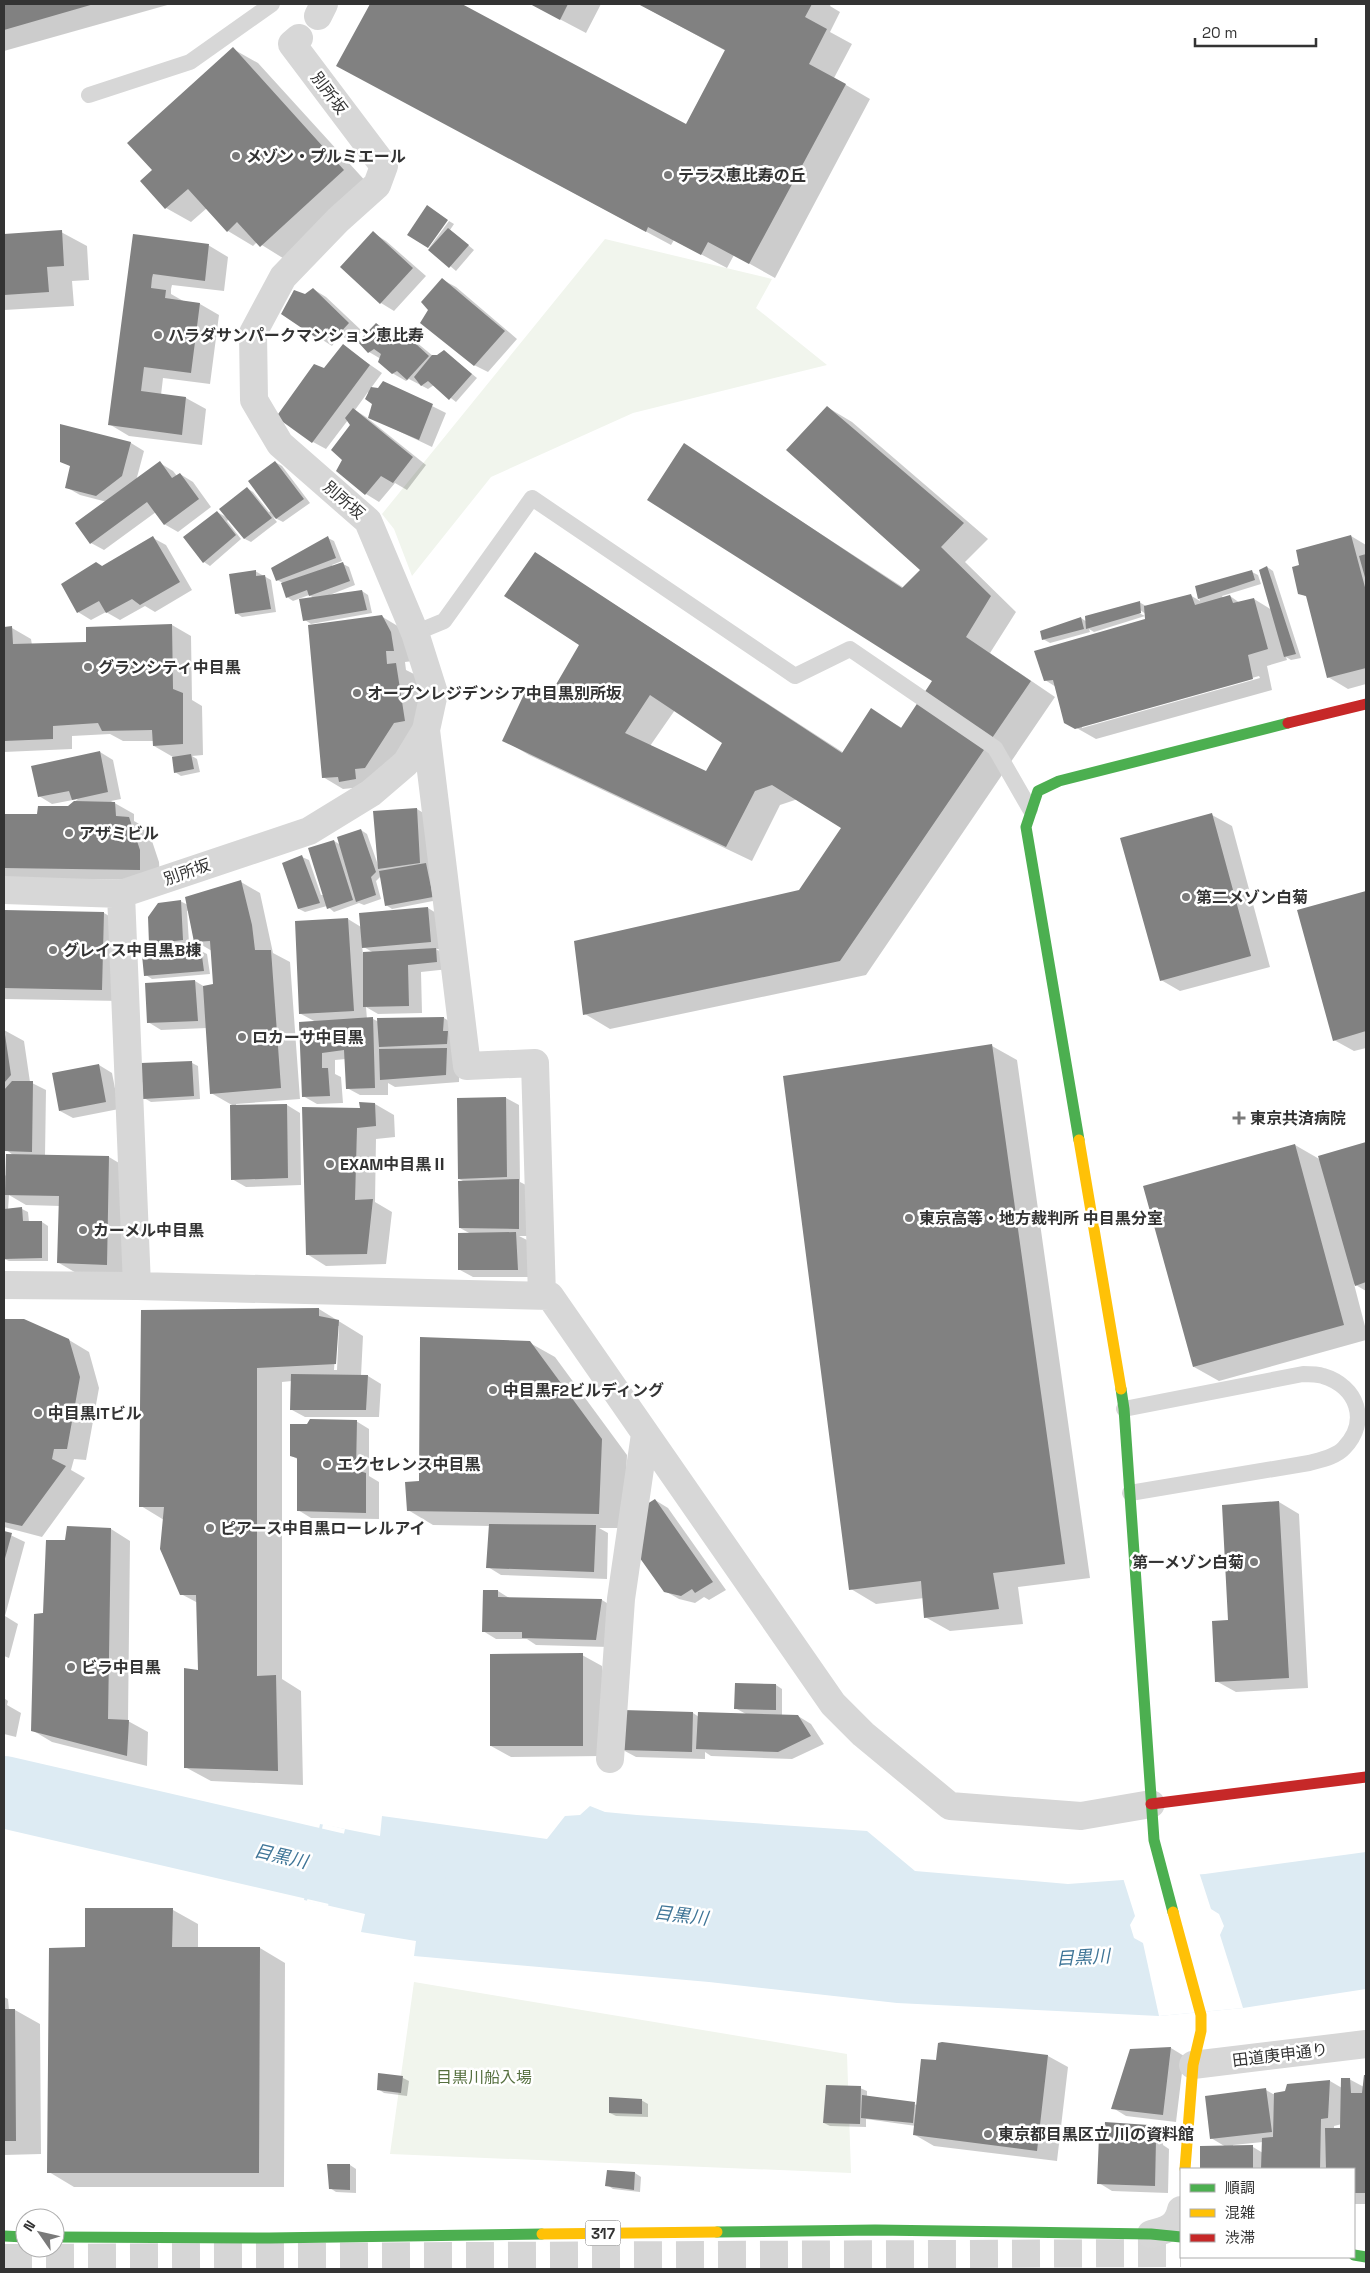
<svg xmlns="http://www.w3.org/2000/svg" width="1370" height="2273" font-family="'Space Grotesk','Noto Sans JP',sans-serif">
<rect width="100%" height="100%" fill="#fff"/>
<path fill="#f1f5ed" d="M605,239L772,279L756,308L827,365L633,413L491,477L412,576L394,529L382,514Z
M414,1982L847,2054L851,2173L390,2154Z"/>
<path fill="#ddebf3" d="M590,1806L605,1812L637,1815L867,1831L915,1871L1068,1884L1205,1874L1366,1852V1989L1243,2008L1159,2016L897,2003L709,1982L414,1956L416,1941L361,1932L365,1914L304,1900L320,1824L380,1836L382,1816L547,1839L565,1816L580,1815Z"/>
<path fill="#fff" d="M323,1824L345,1829L328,1906L307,1901Z
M1199,1872L1211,1909L1219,1914L1224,1926L1220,1935L1243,2008L1159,2016L1143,1943L1134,1938L1130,1925L1135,1916L1123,1878Z"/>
<path fill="#0003" fill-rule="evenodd" d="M4,4H171L4,51Z
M371,4H459L686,126L726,51L639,4H831L830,6L840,12L830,32L852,44L834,78L870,99L775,278L734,255L727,268L674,240L671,245L338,66Z
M531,4H601L586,33Z
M233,49L258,63L369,185L286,260L257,242L253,246L228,231L207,208L191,222L166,208L154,170Z
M449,221L454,224L450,230L474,250L456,271L429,248Z
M61,232L87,246L89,280L72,281L74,306L4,310V235Z
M373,233L386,241L426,276L394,311L381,303L342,267Z
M134,236L208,245L228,257L224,291L172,285L171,289V294L185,302L200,304L219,315L210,384L163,378L161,395L186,398L206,409L202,445L129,436L109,424Z
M443,280L456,287L517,339L488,372L474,365L430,310Z
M313,289L326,297L362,331L352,342L340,335L332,346L282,314Z
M377,324L398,339L403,334L416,342L433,356L437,357L444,351L477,378L456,402L434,385L428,389L409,379L406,381L392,373L381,359L369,352Z
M343,346L382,373L371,388L379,389L384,382L446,413L432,447L369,417L374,403L368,392L355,410L366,417L426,465L407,490L395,483L379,502L366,494L338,471L343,460L352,425L348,420L326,449L313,442L324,370Z
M827,407L852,422L988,539L965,562L1016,612L990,653L1055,697L866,975L610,1029L585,1014L800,891L843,827L798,799L780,805L752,861L529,755L504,740L548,702L580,645L536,554L844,753L871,710L902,728L934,681L684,445L904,588L922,570ZM675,710L723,743L707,772L650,746Z
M61,426L131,443L144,451L136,481L160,463L173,471L177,476L180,474L193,482L211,507L178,532L164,524L156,512L104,550L91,543L107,502L80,495L66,487L72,467L62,461Z
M275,462L282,466L310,503L283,522L273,517L277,522L251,542L245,539L229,519L227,521L241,539L210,566L204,562L185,537L217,512L228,518L247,488L253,492L269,512L271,511Z
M1351,536L1366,545V684L1348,689L1328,677L1307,597L1300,593L1301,566Z
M153,538L166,545L192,590L155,612L145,606L120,620L106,612L91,620L78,612L102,567Z
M328,538L334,541L342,561L332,565L333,567L343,564L349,567L355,585L327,596L362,591L368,595L372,613L311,624L305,620L314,598L309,595L293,601L287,597L283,583L277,580Z
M1267,567L1273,571L1301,658L1291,660L1286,657L1287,660L1267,666L1272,690L1096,739L1066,722L1056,687L1045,680L1146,620V614L1137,608L1135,611L1145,616L1094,632L1089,629L1090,632L1050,643L1043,639L1081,618L1087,622L1139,602L1146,606L1190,595L1200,601L1196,587L1252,572L1258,575L1261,584L1222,596L1223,598L1230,596L1240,603L1254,599L1272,610ZM1259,676L1260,678L1082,728V726Z
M255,571L271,580L276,612L242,617L236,613Z
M381,616L401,628L413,661L405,662L406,670L416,675L424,732L385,779L360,792L353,788L343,789L323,777Z
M172,625L191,636L192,700L202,706L203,755L192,756L197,759L200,772L181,776L175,772L173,757L154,746V741H123L110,734L72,736V749L4,752V628H12L31,639L32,645L88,643Z
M100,752L113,760L121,799L111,801L134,814V821L148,829L159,862L160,880L4,879V816H38L68,807L78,799L52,804L39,796Z
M417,809L430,817L438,900L392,909L386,905L381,876L376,881L381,899L364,905L359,903L334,912L327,906L305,912L299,909L302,857L309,860L321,895H324L334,841L341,845L361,830L367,834L378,865L374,812Z
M1212,815L1232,826L1270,967L1180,991L1161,980Z
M241,882L260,893L273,953L290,962L300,1099L236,1104V1106L287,1105L300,1113L301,1185L246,1187L232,1179V1105L211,1093L207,1028L161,1030L148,1022L146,984L195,981L205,987L215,985L212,951L195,941L189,910L187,911L189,943L157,946L150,943L180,901L188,905Z
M1366,892V1048L1354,1051L1334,1040L1298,911Z
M428,908L441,916L443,949H436L449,957V969L421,972L422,1013L378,1014L366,1007L367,1019H373L379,1022V1020L444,1018L457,1026L460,1051H451L460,1056L459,1082L395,1087L388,1083V1095H360L347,1088L346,1059L335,1060V1074L341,1077L343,1103L317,1104L303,1096L316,1022L301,1014L348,919L361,927ZM362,946L374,953L363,954Z
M4,911L104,913L123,924L122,1001L4,999Z
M201,951L207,954L210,974L152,979L146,975Z
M4,1030L24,1041L30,1082L46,1090L45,1156L109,1157L129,1169L126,1275L78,1274L59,1263L60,1206L26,1205L9,1195L8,1210L22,1209L28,1212L29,1222H42L48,1226V1261H9L4,1259V1175L7,1176L13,1155L4,1148Z
M992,1046L1017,1060L1090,1578L1018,1587L1023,1624L950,1631L925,1617L924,1598L876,1604L851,1589Z
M192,1063L198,1066L200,1099L151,1102L144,1098Z
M99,1065L112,1073L119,1109L73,1118L60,1111Z
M506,1098L519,1105L520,1182L532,1188V1236H519L529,1241L530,1277H473L460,1270L471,1234L460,1228L465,1182L459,1179Z
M375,1104L394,1115L395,1137L376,1139L375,1202L392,1212L386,1264L326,1266L307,1254L361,1110Z
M1366,1144V1291L1354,1284L1366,1330V1340L1219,1381L1194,1367L1295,1145L1321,1160L1320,1157Z
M319,1309L363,1336L361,1376H368L381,1384L379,1417H305L292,1410V1381L282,1382V1679L301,1691L303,1785L211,1781L185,1767L200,1672L198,1603L181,1594L164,1520L141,1506L142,1312ZM337,1326H339L337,1370H334Z
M24,1320L69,1340L89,1352L99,1388L86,1460L74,1459L71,1470L85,1478L42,1537L4,1527V1321Z
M530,1343L555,1357L627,1455L624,1528H599L608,1533L607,1579L501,1575L488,1567L490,1526L433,1525L408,1510L420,1482Z
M356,1421L369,1429V1476L379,1482V1519L311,1518L298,1510L299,1460L292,1456Z
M655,1500L668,1508L726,1590L709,1600L704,1597L695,1603L679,1599L665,1591Z
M1279,1502L1299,1514L1308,1688L1236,1692L1216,1681L1229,1621L1223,1506Z
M111,1529L130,1541L128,1721L148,1732L147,1766L52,1742L32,1730L44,1614L67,1541Z
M4,1532L25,1542L5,1616L18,1624L9,1658L4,1656Z
M484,1591H498L511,1599L602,1600L615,1608L609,1647L536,1645L527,1639H496L483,1631Z
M582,1655L602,1666L603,1756L511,1757L491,1746Z
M776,1685L782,1689V1716H798L811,1724L824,1744L792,1759L711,1756L705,1752V1759L636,1757L623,1750L693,1713L699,1717L746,1714L735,1708Z
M4,1698L8,1701L7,1705L21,1713L16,1737L4,1734Z
M173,1910L198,1924V1948H260L285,1963L284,2187H74L49,2172L86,1949Z
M4,1997L8,1999L9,2010H15L40,2024L41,2154L4,2155Z
M939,2044L1048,2056L1068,2067L1057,2161L934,2146L915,2135L916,2126L866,2119V2127L830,2126L824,2123L860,2088L867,2091V2097L918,2105L937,2061Z
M1171,2048L1184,2056L1176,2122L1126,2116L1113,2108Z
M379,2075L403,2078L409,2081L407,2096L384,2093L378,2089Z
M1365,2076L1366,2204H1354V2169H1201V2147H1226L1211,2138L1266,2090L1273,2094L1286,2092L1288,2086L1330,2081L1342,2088L1349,2079L1364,2087ZM1342,2124V2129H1334V2126ZM1263,2142V2153L1253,2147H1233V2145Z
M641,2100L648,2104V2117L616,2116L610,2113Z
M1149,2126L1162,2134L1163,2145L1169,2149L1168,2193L1112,2191L1099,2183Z
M350,2165L356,2169V2193L336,2192L330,2188Z
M608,2171L635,2173L641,2177L640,2192L613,2189L607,2185Z"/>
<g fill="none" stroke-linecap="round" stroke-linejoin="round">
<path stroke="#ddebf3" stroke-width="72" d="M4,1792L376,1878L410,1882"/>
</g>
<path fill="#818181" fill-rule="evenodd" d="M4,4H94L4,30Z
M370,4H462L686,124L725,50L638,4H812L805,17L827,29L809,64L846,84L749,264L708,242L701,255L648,227L646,232L336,66Z
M530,4H568L560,20Z
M233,47L344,170L260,247L237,222L227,232L188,189L165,209L140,181L152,170L127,143Z
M427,205L448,220L428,248L407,235Z
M448,228L469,245L449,268L428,250Z
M62,230L64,266L47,267L49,292L4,295V234Z
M373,231L413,268L380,304L340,267Z
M133,234L209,244L205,281L153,274L152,278L151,288L166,290L165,298L200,303L191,373L144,367L141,391L186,397L182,435L108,425Z
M442,278L505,331L474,366L420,323L428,310L421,302Z
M313,288L349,323L338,335L327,328L318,339L281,314L294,290L305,294Z
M376,323L396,339L403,332L429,356L407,380L397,371L392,374L378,362L381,354L374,349L368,353L358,342Z
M343,344L370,365L312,443L276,417L314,364L324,368Z
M444,350L472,374L449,400L428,381L421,386L414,377L432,355H437Z
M383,381L433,404L419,440L368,418L372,404L365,399L371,387L378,388Z
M827,406L964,523L941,547L991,596L966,637L1031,681L840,961L583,1015L574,941L799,890L841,828L772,785L755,791L726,847L502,741L526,690L547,700L579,645L504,596L535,552L842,753L871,708L901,728L932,681L647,500L684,443L902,588L920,570L786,450ZM650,695L722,743L706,771L625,733Z
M353,408L413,457L393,483L381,476L365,495L336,471L342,460L331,450L350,425L345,418Z
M60,424L131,442L122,476L96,496L65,488L70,466L60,462Z
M160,461L172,478L180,473L199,499L164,525L147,502L90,544L75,523Z
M275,461L304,499L276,519L248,481Z
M247,487L272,518L244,539L219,509Z
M217,511L236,535L203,563L183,537Z
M1351,535L1366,591V668L1327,678L1306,596L1298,594L1292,567L1299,565L1296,550Z
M153,536L180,582L140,605L132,599L106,613L99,601L77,613L61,584L96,562L102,566Z
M328,536L336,558L276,581L271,568Z
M1366,554V581L1359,556Z
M343,562L350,581L309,596L307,590L286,598L281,583Z
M1267,566L1296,654L1284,657L1259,570Z
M256,570V576L265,575L271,609L235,614L229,574Z
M1252,570L1255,580L1198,599L1195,586Z
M362,590L367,610L303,621L299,599Z
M1191,594L1195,605L1230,595L1233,603L1254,598L1268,649L1248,655L1253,679L1075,729L1064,723L1053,680L1044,681L1034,651L1145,619L1144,606Z
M1140,601L1141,613L1086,629L1085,616Z
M382,615L391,632L394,651H386L387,664L396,663L405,721L394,723L365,768L355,769L356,779L339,782L338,777L322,778L308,625Z
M1081,617L1084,629L1042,640L1040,631Z
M172,624L173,689L183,693V744L153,746L152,730L102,731L98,723L53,726V739L4,741V627L12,626L13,644L86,642V627Z
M100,751L108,792L72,800L69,791L38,797L31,766Z
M191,754L194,769L174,773L172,757Z
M74,801L115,802L116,816L129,817L140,850V870L4,868V814H37L38,806H68Z
M417,808L420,863L378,869L373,811Z
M1212,813L1251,956L1160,981L1120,838Z
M361,829L376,872L371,877L376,895L356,902L337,837Z
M334,840L353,900L327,909L308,848Z
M302,855L320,903L298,909L282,863Z
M426,863L433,897L385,906L379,871Z
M241,880L252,925L255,950H271L281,1088L210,1094L203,986L213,984L210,941L194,942L185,897Z
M1366,891V1031L1333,1041L1297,910Z
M181,900L183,940L149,944L148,917L158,903Z
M428,907L431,942L362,948L359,913Z
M4,910L104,912L102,990L4,988Z
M348,918L354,1011L299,1014L295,921Z
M436,948L437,962L408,965L409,1006L363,1007V952Z
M201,949L204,971L144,976L142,955Z
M195,980L198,1021L147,1023L145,983Z
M373,1017L375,1088L346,1089L344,1050L322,1053V1068H328L330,1096L302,1097L299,1022Z
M444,1017L443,1031H448L447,1044L379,1047L377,1018Z
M4,1028L11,1075L4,1083Z
M992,1044L1065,1564L993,1573L999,1609L924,1618L921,1581L849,1590L783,1076Z
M447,1048L446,1075L380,1080L379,1049Z
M192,1061L194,1096L143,1099L141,1063Z
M99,1064L106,1102L59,1111L52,1073Z
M12,1081H33L32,1152L4,1151V1090Z
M506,1097L507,1177L458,1179L457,1098Z
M359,1102L375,1103L376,1126L357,1128L355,1200L373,1199L367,1254L306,1255L302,1107L360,1108Z
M287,1104L288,1178L231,1180L230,1105Z
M1366,1142V1282L1355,1286L1318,1156Z
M1295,1144L1344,1325L1193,1367L1143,1186Z
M6,1154L109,1156L107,1265L57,1263L59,1196L5,1195Z
M519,1179V1229L459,1228L458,1181Z
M22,1207L23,1221H42V1258L4,1259V1209Z
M516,1232L518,1270H458V1233Z
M319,1308V1316L339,1320L336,1364L257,1368V1676L276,1675L278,1771L184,1768V1668L198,1670L196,1595H180L160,1549L164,1507H139L141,1310Z
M4,1319H24L69,1339L80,1377L67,1449H54L52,1459L66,1466L22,1526L4,1522Z
M420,1337L530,1341L602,1439L599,1514L407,1511L405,1482L419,1481Z
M291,1374L368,1375L366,1410H290Z
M310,1419L357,1420L356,1470L366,1473V1513L297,1511V1458L290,1456V1424H307Z
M655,1499L713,1582L695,1593L692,1589L681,1596L664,1592L632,1547L639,1509Z
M1279,1501L1289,1678L1215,1682L1212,1621L1228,1620L1222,1505Z
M489,1524L596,1525L594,1572L486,1568Z
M67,1526L111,1528L108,1719L129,1720L127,1756L31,1731L34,1614L43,1613L46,1540H65Z
M4,1531L12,1533L4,1562Z
M483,1590H498V1597L602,1599L596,1640L522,1638V1632H482Z
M583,1653V1746H490V1654Z
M735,1683L776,1684V1710L734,1709Z
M623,1710L693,1712L692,1752L622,1750Z
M698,1712L798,1715L811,1736L778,1752L696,1749Z
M85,1908H173L172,1947H260L259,2173H47L49,1948L85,1947Z
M4,2009H15L16,2141H4Z
M942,2042L1048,2055L1037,2151L913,2135L921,2059L936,2060L938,2043Z
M1171,2047L1163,2115L1111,2109L1130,2049Z
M378,2073L403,2076L401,2093L377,2090Z
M1364,2075H1366V2193H1354V2169H1326L1325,2128H1340L1341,2078H1350L1351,2093H1362Z
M1330,2080L1328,2118L1321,2119L1320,2169H1261L1262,2138L1273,2137L1274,2093L1285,2091L1287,2084Z
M826,2085L861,2086L860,2124L823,2123Z
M1266,2088L1272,2132L1210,2139L1205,2096Z
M862,2095L915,2102L913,2123L861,2118Z
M609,2097L642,2099V2114L609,2113Z
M1105,2122L1149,2125L1150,2139L1156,2140L1155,2186L1097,2184L1099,2136L1104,2134Z
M1253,2145V2169H1200V2146Z
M327,2164H350V2190L329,2189Z
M607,2170L635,2172L634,2190L605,2186Z"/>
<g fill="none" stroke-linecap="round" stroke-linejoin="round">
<path stroke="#d6d6d6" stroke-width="28" stroke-dasharray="28 14" stroke-linecap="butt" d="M4,2258L1181,2253"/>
<path stroke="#d7d7d7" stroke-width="16" d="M89,95L190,62L272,4
M415,633L444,621L532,498L795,676L850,649L995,748L1030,809
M1124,1409L1303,1374C1310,1374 1317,1374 1323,1376C1357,1386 1370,1421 1344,1448C1336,1457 1320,1460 1309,1463L1130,1493"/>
<path stroke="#d7d7d7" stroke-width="28" d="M318,16L324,4
M426,730L467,1066L535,1063L542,1296
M4,890L121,894L309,831L371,793L406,763L426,730L434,693L415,633L368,521L280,444L254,400L253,333L283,277L338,220L377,185L384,166L292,44L299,38
M121,894L137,1286
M4,1285L137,1286L550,1296L833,1704L863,1734L950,1806L1081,1816L1151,1804
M610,1759L621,1599L645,1434
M1193,2065L1366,2044
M1151,2234C1167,2230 1177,2227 1181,2210"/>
<path stroke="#4caf50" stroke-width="11" d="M1079,1140L1026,827L1038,791L1059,781L1288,723
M1121,1389L1124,1409L1154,1840L1173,1912
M717,2232L875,2230L1151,2234L1181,2237
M4,2236L25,2237
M55,2237L269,2238L542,2234
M1354,2255L1366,2257"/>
<path stroke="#ffc107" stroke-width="11" d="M1079,1140L1121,1389
M1173,1912L1201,2015V2031L1193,2065L1185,2169
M542,2234L717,2232"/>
<path stroke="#c62828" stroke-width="11" d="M1288,723L1366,704
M1151,1804L1366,1777"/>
</g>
<g fill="#7a7a7a" stroke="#fff" stroke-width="2">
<circle cx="236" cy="156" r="5"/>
<circle cx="668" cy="175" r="5"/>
<circle cx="158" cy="335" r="5"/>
<circle cx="88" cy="667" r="5"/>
<circle cx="357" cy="693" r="5"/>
<circle cx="69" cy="833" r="5"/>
<circle cx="1186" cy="897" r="5"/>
<circle cx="53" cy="950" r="5"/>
<circle cx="242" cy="1037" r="5"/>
<path d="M1236.5 1110.5h5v5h5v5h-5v5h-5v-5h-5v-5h5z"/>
<circle cx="330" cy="1164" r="5"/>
<circle cx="909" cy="1218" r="5"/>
<circle cx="83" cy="1230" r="5"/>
<circle cx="493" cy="1390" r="5"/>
<circle cx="38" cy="1413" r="5"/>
<circle cx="327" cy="1464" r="5"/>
<circle cx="210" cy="1528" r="5"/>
<circle cx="1254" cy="1562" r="5"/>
<circle cx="71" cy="1667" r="5"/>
<circle cx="988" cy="2134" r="5"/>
</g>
<g text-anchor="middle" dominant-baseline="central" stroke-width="5" stroke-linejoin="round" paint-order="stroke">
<rect fill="#fff" stroke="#707070" stroke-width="1" x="585.5" y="2220.5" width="35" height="25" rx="4"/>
<g font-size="15" font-weight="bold" fill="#333">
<text x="603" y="2233">317</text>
</g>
<g font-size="16" fill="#333" stroke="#fff">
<text transform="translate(329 93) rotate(53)">別所坂</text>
<text transform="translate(344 500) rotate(41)">別所坂</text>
<text transform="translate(187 872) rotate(-19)">別所坂</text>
<text transform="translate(1280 2055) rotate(-7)">田道庚申通り</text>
</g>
<g font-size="16" font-weight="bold" fill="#333" stroke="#fff" text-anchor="start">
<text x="246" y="156">メゾン・プルミエール</text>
<text x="678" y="175">テラス恵比寿の丘</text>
<text x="168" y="335">ハラダサンパークマンション恵比寿</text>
<text x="98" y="667">グランシティ中目黒</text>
<text x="367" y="693">オープンレジデンシア中目黒別所坂</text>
<text x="79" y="833">アザミビル</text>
<text x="1196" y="897">第二メゾン白菊</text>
<text x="63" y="950">グレイス中目黒B棟</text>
<text x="252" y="1037">ロカーサ中目黒</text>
<text x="1250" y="1118">東京共済病院</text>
<text x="340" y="1164">EXAM中目黒Ⅱ</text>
<text x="919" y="1218">東京高等・地方裁判所 中目黒分室</text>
<text x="93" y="1230">カーメル中目黒</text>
<text x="503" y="1390">中目黒F2ビルディング</text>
<text x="48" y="1413">中目黒ITビル</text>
<text x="337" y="1464">エクセレンス中目黒</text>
<text x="220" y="1528">ピアース中目黒ローレルアイ</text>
<text x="1244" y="1562" text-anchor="end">第一メゾン白菊</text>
<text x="81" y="1667">ビラ中目黒</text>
<text x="998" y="2134">東京都目黒区立 川の資料館</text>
</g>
<g font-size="16" fill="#56703f" stroke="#fff">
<text x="484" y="2077">目黒川船入場</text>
</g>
<g font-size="18" font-style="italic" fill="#3f7597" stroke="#fff">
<text transform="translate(281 1856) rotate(13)">目黒川</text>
<text transform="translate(681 1915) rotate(7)">目黒川</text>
<text transform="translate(1083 1957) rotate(-3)">目黒川</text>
</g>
</g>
<rect width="1370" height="2273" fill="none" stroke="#333333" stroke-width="10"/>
<rect x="1180" y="2168" width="175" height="90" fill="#ffffff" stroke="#adadad"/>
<rect x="1190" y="2184" width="25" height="8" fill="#4caf50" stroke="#adadad"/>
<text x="1225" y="2193" font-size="15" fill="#333333">順調</text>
<rect x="1190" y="2209" width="25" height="8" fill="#ffc107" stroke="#adadad"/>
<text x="1225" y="2218" font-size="15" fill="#333333">混雑</text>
<rect x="1190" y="2234" width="25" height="8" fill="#c62828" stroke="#adadad"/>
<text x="1225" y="2243" font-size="15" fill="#333333">渋滞</text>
<g transform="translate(40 2233) rotate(304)"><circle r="24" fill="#ffffff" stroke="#adadad"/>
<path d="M0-4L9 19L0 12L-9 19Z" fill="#7a7a7a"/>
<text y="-8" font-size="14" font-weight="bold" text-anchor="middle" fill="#333333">N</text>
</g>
<path d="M1195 38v8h121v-8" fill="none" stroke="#333333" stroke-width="2.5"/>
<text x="1202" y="38" font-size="15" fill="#333333" stroke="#ffffff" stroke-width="4" paint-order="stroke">20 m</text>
</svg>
